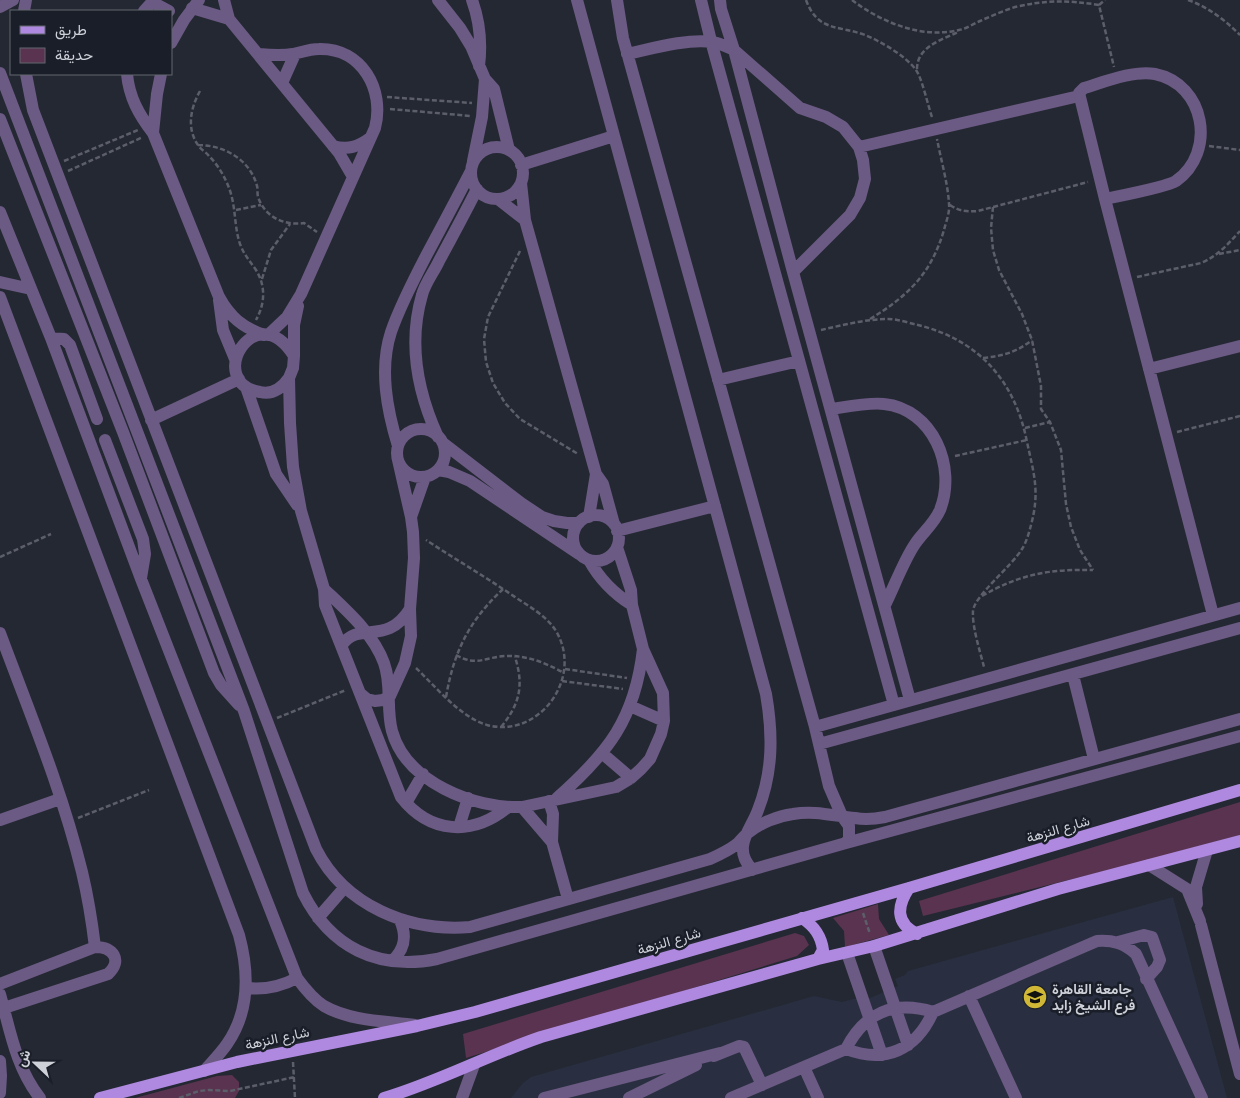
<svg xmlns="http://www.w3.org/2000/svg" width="1240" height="1098" font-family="'PT Sans',Vazirmatn,sans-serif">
<rect width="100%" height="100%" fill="#242833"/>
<path fill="#292f40" d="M1173,897L1227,1098H511L523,1083L531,1077L814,996L842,1002L853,999L870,998L898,986L895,979L905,975L908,971Z"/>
<path fill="#593350" d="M1240,802V835L1137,863L923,916L919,901Z
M878,904L879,919L889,935L845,947L844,931L833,918Z
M795,933L804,936L809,945L797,956L466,1058L463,1034Z
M232,1075L239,1082V1091L235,1098H135L217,1076Z"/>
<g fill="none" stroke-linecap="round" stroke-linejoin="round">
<path stroke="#5c5f69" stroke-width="2.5" stroke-dasharray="5 2.5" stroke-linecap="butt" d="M806,0C818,32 838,25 865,35C880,41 906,56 916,70C922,78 928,106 932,117
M852,0C881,22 921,39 959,30C966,29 973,24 980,21C991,16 1003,11 1015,7C1045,0 1068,0 1099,5L1114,67
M1188,0C1208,7 1225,20 1240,35
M1099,5L1105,0
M917,69C917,47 941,40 958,32
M200,91C191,107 186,128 198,145C200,149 206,152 209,156C216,163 222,172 226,181C237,203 233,223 240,244C244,255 250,261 256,270C266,286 265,304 256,320
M387,97L472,103
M390,109L471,116
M198,145C223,145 250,159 257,186C258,189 257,193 258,197C265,217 284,226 304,223L317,232
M1209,146L1240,150
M64,161L138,130
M68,171L143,137
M950,205C959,211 966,212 978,211L1088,182
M993,207L991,228L993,250L999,270L1022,314L1032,340L1041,386V409L1050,422L1061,450L1066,504L1071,527L1080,550L1093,570
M236,210L261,205
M520,251L488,317L484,339L486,362L493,383L505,403L520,419L578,454
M1219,254L1240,250
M1137,277L1201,263C1218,256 1228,244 1240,231
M262,279L271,250L290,224
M870,319C908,296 931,274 944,230C946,222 950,212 949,204C948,184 941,160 937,139
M821,330C843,325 866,319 888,319C898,319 909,323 918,325C979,340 1015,381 1027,442C1034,474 1040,492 1031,525C1029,533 1026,543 1022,549C1012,566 974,596 973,611C972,627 980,651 984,667
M983,358C1003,356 1017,352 1032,340
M1025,428L1050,422
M1177,432L1240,416
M955,456L1027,440
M0,557L51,534
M982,596C1020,574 1050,569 1093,570
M456,655C477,667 485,657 505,656C527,655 546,663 564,673
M416,668C436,687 460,717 487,725C539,739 584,678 556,631C546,615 528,606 512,595C484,576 455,559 426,540
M565,669L627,678
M562,681L623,689
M446,697C454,651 469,621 503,589
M277,718L346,690
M501,727C520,704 524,685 515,657
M78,818L149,790
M863,913L870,934
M293,1062L295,1098
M179,1098L199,1091L209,1090L230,1091L295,1077"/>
<path stroke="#6b5a83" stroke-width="12" d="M224,0L229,19L339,153L353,177
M438,0L460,28L471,46L485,79L494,89L509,150
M472,0C480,22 482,42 479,66
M577,0L766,694C773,734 773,772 758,810C754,822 744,834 743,846C742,856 746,862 752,870
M617,0L623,38L815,727L829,786L842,816L849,826V838L846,843
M701,0L711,41L894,705
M720,0L721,9L734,50L793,272L910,700
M152,2L169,11
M0,7L13,0
M192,8L229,19
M24,11L26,0
M144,11L154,0
M171,43L184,20L199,0
M258,54C270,55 281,56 293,54C302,52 310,49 319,49C362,48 385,90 375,128L301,294L287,317L268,335
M627,54C650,49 689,38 712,42C720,43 727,47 734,50L800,108L826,117L843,127L859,147L863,160L865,179L860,198L850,215L793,272
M0,73L244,711L303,893C330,947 378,971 437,959L846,843L1240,736
M26,74L33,110L316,849C345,906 409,932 470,927L710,859C719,855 728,851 737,844C740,841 744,836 748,833C760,823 778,816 793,814C815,810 834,816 855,818C865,820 875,819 885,817L1240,719
M127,74C129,97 139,115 153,133L219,297C230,317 242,327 264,335
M282,83L295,54
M0,119L123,432L214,673L221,685L239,705
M153,133L157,94L161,74
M333,146C348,150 358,147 370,138
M859,147L1079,96
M471 173a26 26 0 1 1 52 0a26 26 0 1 1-52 0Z
M473,161L482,117L485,79
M521,165L614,136
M521,183L525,220L596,474L589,517
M498,199L525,220
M1105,199L1079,93L1084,88C1104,82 1134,70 1155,74C1205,84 1217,152 1176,181C1167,187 1119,196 1105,199L1213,615
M0,212L51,338L141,579L297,978C305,989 313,999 324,1006C350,1021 385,1021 415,1025
M0,282L31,289
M0,297L239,935C249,972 250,1011 227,1044C221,1053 212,1062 204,1071
M219,300L223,330L235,359
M51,338L64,339L70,345L97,419
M294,356V325L298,306
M1149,369L1240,346
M289,378C282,388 273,395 260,392C204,383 255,294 294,356L293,368L289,378L290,423L293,467L301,511L324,589L325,605L401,797C430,834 472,836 507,808
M718,380L799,361
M246,387L276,474L297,505
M831,409C845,407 870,402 884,404C933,409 957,467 940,510C934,524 923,532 915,544C904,560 894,587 885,605
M151,420L239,379
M397 453a24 24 0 1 1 48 0a24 24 0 1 1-48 0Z
M438,437C418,393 408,343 422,295C425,283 434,272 439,261C452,237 465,213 477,189
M105,440L143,539L145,554L141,578
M443,443L521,503L542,517L554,521L567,523H579
M398,446C387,410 379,369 391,332C400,306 413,281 426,256C441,228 456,200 471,171
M438,470L449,472L470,481L579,554
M596,474L603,484L614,524
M573 538a23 23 0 1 1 46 0a23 23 0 1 1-46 0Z
M411,517L425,477
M617,531L715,506
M589,560C600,580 613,593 632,605
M324,589C346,610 373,633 384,663C392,685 386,708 392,731C406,782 474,809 522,807L616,787L631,778L641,769L650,759L661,734L664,721L663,693L643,649L632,605L631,590L617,547
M0,633C29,711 62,790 82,872C88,897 92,922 95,947
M342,645C360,620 386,647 410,609
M1073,675L1094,759
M361,694L367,699L375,701L383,700L390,696L405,663L411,636L410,609L414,558L413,532L411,517L398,460
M630,706L664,721
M815,727L1240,608
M819,744L1240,628
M603,754L631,778
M557,798C608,753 635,719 643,649
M549,801L553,814L552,842L568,899
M406,803L423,774
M522,807L552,842
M0,820L60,799
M459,827L468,798
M1149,865L1187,889L1200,921
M1197,904L1196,887L1207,850
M318,918L345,887
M1201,925L1240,1074
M1118,942L1144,935L1152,937L1160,960L1157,967L1146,979
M874,946L908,1045
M847,953L882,1055
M392,961C405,949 407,936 400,920
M0,984L95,947C113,947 123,960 108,974L4,1008
M247,988C265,990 280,987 297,978
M0,994C10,1030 16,1068 40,1098
M969,996L1016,1098
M846,1049C885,1064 916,1050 933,1012
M714,1056L739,1046L744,1047L762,1085
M0,1061L1,1076L0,1093
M804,1067L818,1098
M462,1098L474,1065
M544,1098L720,1053
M629,1098L696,1065
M731,1098L846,1049C864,1013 894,1000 933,1012L1097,941C1113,940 1124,943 1136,954L1202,1098"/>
<path stroke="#ae89df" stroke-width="12" d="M909,888C897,906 895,923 917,934
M802,918C814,926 821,935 823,950L818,959
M100,1098L237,1062L417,1026L475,1012L909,888L1240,790
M384,1098C438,1082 488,1055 541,1037L818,959L874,946L1058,889L1240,841"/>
</g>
<defs>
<g id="university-disc" transform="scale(1.25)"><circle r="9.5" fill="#d1b736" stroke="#1a1e29"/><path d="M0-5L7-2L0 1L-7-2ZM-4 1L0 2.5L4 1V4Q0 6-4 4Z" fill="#111"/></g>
</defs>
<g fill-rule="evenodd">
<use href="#university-disc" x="1035" y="997"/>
</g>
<g text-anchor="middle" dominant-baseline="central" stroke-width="5" stroke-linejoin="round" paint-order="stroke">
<g font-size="14" fill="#ced1d8" stroke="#1a1e29">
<text transform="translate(1058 829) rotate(-16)">شارع النزهة</text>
<text transform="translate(669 941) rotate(-16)">شارع النزهة</text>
<text transform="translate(277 1038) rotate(-12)">شارع النزهة</text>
</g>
<g font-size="14" font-weight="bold" fill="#ced1d8" stroke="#1a1e29" text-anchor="start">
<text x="1052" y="989">جامعة القاهرة<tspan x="1052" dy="16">فرع الشيخ زايد</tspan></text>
</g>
</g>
<rect x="10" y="10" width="162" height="65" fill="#1a1e29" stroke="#62666f"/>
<rect x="20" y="26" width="25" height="8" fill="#ae89df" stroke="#62666f"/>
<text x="55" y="35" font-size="15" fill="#ced1d8">طريق</text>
<rect x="20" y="48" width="25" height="15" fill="#593350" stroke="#62666f"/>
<text x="55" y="60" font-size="15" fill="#ced1d8">حديقة</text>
<g transform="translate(35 1063) rotate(292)" stroke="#1a1e29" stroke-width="4" paint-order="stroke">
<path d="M0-4L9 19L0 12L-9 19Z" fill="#ced1d8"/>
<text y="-8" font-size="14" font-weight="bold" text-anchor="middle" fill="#ced1d8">ش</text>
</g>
</svg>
